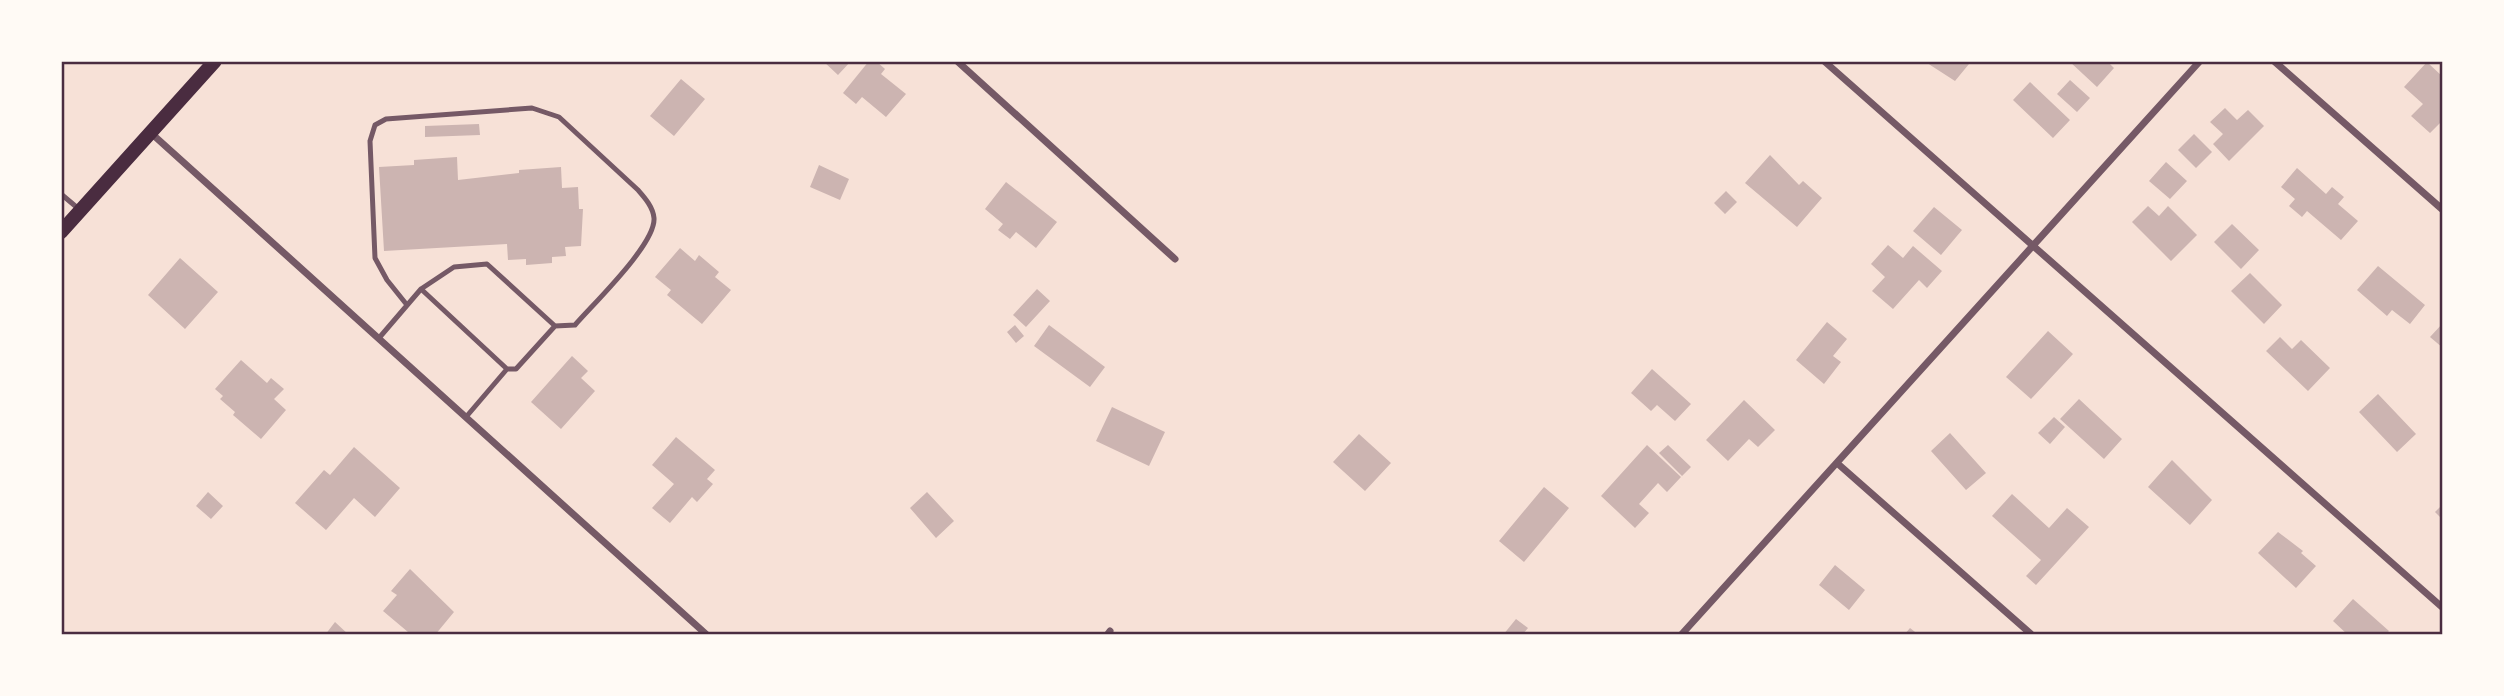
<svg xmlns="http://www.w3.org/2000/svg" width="2504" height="696" font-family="'Golos Text',sans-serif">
<rect width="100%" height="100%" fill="#f7e1d7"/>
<path fill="#ccb4b1" d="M823,61H851L838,75Z
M869,61H876L885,69L881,74L906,94L886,117L862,97L856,104L843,93Z
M1924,61H1965L1969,64L1955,81Z
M2069,61H2107L2114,68L2097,87Z
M2427,62L2443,77V120L2430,133L2411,116L2423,104L2404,87Z
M681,79L705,99L674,136L650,116Z
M2070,80L2090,98L2077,112L2057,94Z
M2030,82L2070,120L2053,138L2013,100Z
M2225,108L2237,120L2248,110L2264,126L2229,161L2213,144L2223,134L2210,122Z
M479,124L480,135L425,137V126Z
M2194,134L2212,152L2196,168L2178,150Z
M1770,155L1799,185L1803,181L1822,198L1797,227L1745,183Z
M457,157L458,180L519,173V170L561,167L562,188L578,187L579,209H583L581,246L565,247L566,256L552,257V263L526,265V259L508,260L507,244L384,251L379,167L414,165V160Z
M2166,162L2187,181L2170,199L2149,181Z
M819,165L849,179L840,200L810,187Z
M2297,168L2326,194L2332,187L2344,197L2338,204L2358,221L2341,240L2307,211L2302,217L2289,206L2295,199L2281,187Z
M1006,182L1057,222L1036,248L1016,232L1010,239L998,230L1003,224L985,209Z
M1726,191L1737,202L1725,214L1714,203Z
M2148,206L2159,216L2168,206L2197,235L2171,261L2132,222Z
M1934,207L1962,230L1941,255L1913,231Z
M2232,224L2259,250L2241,269L2214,242Z
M1888,245L1903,258L1913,246L1942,271L1927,288L1919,280L1893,309L1872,291L1885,277L1871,264Z
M680,248L695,261L699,255L719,272L715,277L731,290L702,324L667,295L671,290L655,277Z
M180,258L218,292L185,329L148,295Z
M2378,266L2425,305L2410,324L2392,310L2387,316L2357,290Z
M2250,273L2282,305L2264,324L2231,291Z
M1037,289L1050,301L1026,327L1013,315Z
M1827,322L1847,339L1833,356L1841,362L1824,384L1796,360Z
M2443,323V348L2430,337Z
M1015,325L1024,336L1016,343L1007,332Z
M1049,325L1105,367L1090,387L1034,346Z
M2048,331L2073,354L2031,399L2006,377Z
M2280,337L2292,349L2301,340L2330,368L2308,391L2266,351Z
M572,356L588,371L581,378L595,391L561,429L531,402Z
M241,360L267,383L271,378L284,389L274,399L286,410L261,439L233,415L235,412L220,399L223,396L215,389Z
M1652,369L1691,404L1675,421L1657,405L1651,411L1631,393Z
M2378,394L2416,434L2397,452L2359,412Z
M2079,399L2122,439L2104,459L2060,419Z
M1744,400L1775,430L1758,447L1749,439L1728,461L1706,440Z
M1112,407L1165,432L1149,466L1096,441Z
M2054,417L2065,427L2050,444L2038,433Z
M1950,433L1986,473L1966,490L1931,451Z
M1359,434L1391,463L1365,491L1333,462Z
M676,437L715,470L707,479L713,484L697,502L692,497L670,523L652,508L674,484L652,465Z
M1647,445L1681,477L1667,492L1658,483L1639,504L1649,513L1635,528L1601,496Z
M1668,445L1691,467L1682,476L1659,453Z
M354,447L400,488L375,517L354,498L326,530L295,503L324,470L330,475Z
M2172,460L2212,500L2190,525L2148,487Z
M1544,487L1569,508L1524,562L1499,541Z
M208,492L223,506L211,519L196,506Z
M927,492L954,521L936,538L910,508Z
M2012,494L2049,528L2067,508L2089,527L2036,585L2026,576L2041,560L1992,516Z
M2443,504V520L2435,512Z
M2278,532L2303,551L2301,553L2316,566L2296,588L2258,553Z
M1835,565L1865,590L1849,610L1819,585Z
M410,569L454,612L435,635H406L408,632L383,611L397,595L391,591Z
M2353,599L2389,631L2385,635H2348L2333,621Z
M1516,619L1528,628L1522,635H1503Z
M335,622L349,635H325Z
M1910,628L1919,635H1904Z"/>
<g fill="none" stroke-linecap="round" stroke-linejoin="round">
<path stroke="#755966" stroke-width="5" d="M61,194L80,210
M407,305L387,280L375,258L370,141L375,125L386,119L532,108L559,117L638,190C645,198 653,207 654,218C656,244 593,304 575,325L555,326L516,369H507L421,289
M379,338L421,289L454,267L487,264L555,326
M466,417L507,369"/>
<path stroke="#755966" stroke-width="7" d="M957,61L1175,259
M1824,61L2443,608
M2274,61L2443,210
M151,133L707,635
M1837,463L2032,635
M1107,635L1110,631
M1681,635L2200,61"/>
<path stroke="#4a2c40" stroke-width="14" d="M61,232L215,61"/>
</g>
<rect width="2504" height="696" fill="none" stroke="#fffaf5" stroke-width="126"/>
<rect x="63" y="63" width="2378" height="570" fill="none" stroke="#4a2c40" stroke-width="2.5"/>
</svg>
